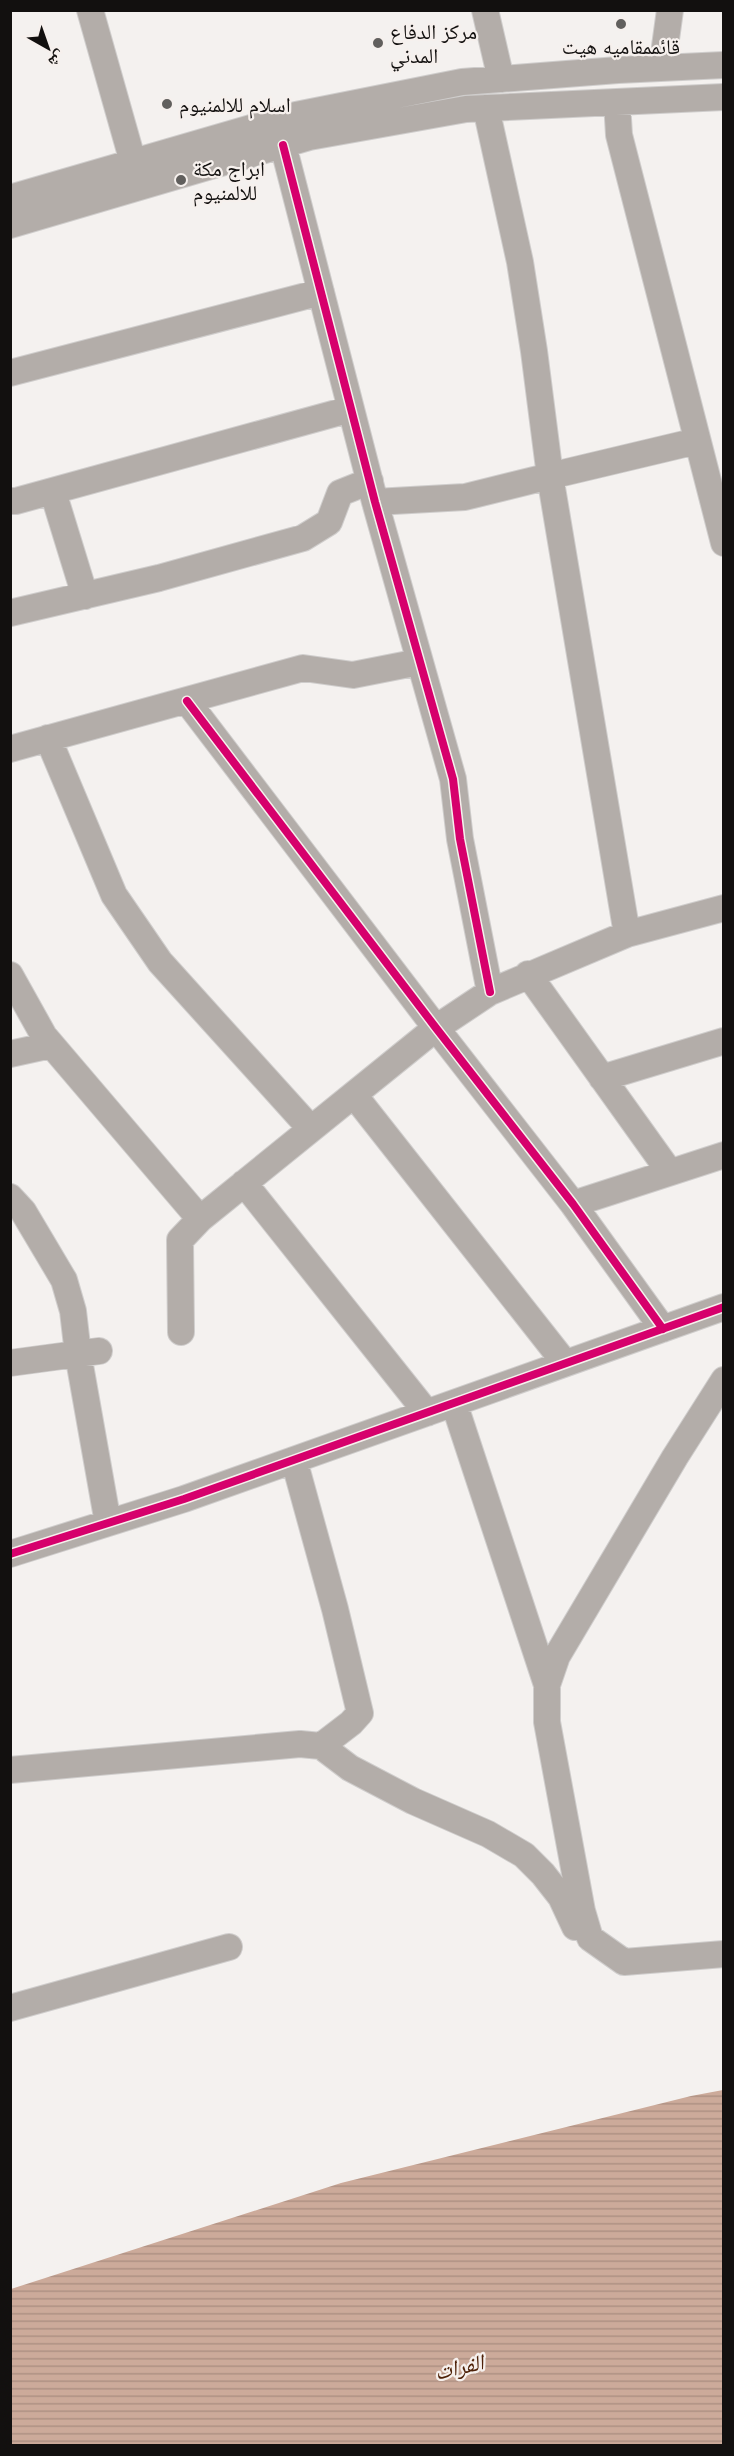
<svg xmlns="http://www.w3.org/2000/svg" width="734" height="2456" font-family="Poppins,'Noto Naskh Arabic',sans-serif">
<defs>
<pattern id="water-rules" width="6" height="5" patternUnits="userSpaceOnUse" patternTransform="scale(1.5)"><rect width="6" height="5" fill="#ccaa9a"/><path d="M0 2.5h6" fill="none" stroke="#ae9184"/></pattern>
</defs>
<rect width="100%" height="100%" fill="#f4f1ef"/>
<path fill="url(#water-rules)" d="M723,2090V2445H11V2289L341,2183L691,2096Z"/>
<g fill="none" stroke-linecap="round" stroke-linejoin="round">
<g stroke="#cfcdcc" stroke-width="28">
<path id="minor" d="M90,10L133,162
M485,10L501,79
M662,68L670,10
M617,102L619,135L724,543
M486,108L520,262L534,351L550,476L697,441
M283,145L375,502L453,779L460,839L490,992
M10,198L296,115L462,82L618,70L724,65
M10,225L309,137L466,109L724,97
M10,373L321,292
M53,492L85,596
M10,501H16L351,409
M375,502L465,497L550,476L627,934
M10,613L159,578L303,538L329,522L340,493L370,481
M187,701L436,1028L573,1204L663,1329
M48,738L114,895L160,962L311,1129
M10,749L303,668L353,675L419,662
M528,974L669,1171
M10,975L44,1036L200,1219
M10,1054L51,1045
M602,1078L724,1041
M354,1095L565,1363
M244,1183L427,1413
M10,1197L23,1211L64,1280L73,1311L78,1354L108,1523
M573,1204L724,1155
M181,1332L180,1240L200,1219L436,1028L490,992L627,934L724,908
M10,1363L99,1351
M724,1380L675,1457L557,1656L547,1685V1722L582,1911L590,1938L624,1962L724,1954
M454,1403L547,1685
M294,1460L335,1609L360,1713L351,1723L321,1746
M10,1554L184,1499L724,1307
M10,1770L300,1744L321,1746L350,1768L413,1801L488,1834L524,1855L543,1874L561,1897L575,1927
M10,2008L229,1947"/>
</g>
<use href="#minor" stroke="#b3ada9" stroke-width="26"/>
<g stroke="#f6f0ed" stroke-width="11">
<path id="cycleway" d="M283,145L375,502L453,779L460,839L490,992
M187,701L436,1028L573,1204L663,1329
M10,1554L184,1499L724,1307"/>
</g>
<use href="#cycleway" stroke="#d6006c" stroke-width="8"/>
</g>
<g fill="#615f5d" stroke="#f6f0ed" stroke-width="2">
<circle cx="621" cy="24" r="6"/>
<circle cx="378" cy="43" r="6"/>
<circle cx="167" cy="104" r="6"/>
<circle cx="181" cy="180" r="6"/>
</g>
<g text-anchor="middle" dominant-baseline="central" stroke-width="4.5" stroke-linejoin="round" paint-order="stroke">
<g font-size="21" fill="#12100f" stroke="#f6f0ed" text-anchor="start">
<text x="390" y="31">مركز الدفاع<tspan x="390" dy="24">المدني</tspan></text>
<text x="621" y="46" text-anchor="middle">قائممقاميه هيت</text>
<text x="179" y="104">اسلام للالمنيوم</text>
<text x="193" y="168">ابراج مكة<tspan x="193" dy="24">للالمنيوم</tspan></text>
</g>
<g font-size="22" font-style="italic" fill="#4e2108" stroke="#f6f0ed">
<text transform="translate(459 2367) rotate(-13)">الفرات</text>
</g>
</g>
<rect width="734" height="2456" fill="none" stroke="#12100f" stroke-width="24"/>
<g transform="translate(48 48) rotate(140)" stroke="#f6f0ed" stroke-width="4.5" paint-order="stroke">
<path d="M0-4.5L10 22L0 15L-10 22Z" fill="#12100f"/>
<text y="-9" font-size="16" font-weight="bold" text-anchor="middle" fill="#12100f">ش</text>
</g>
</svg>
